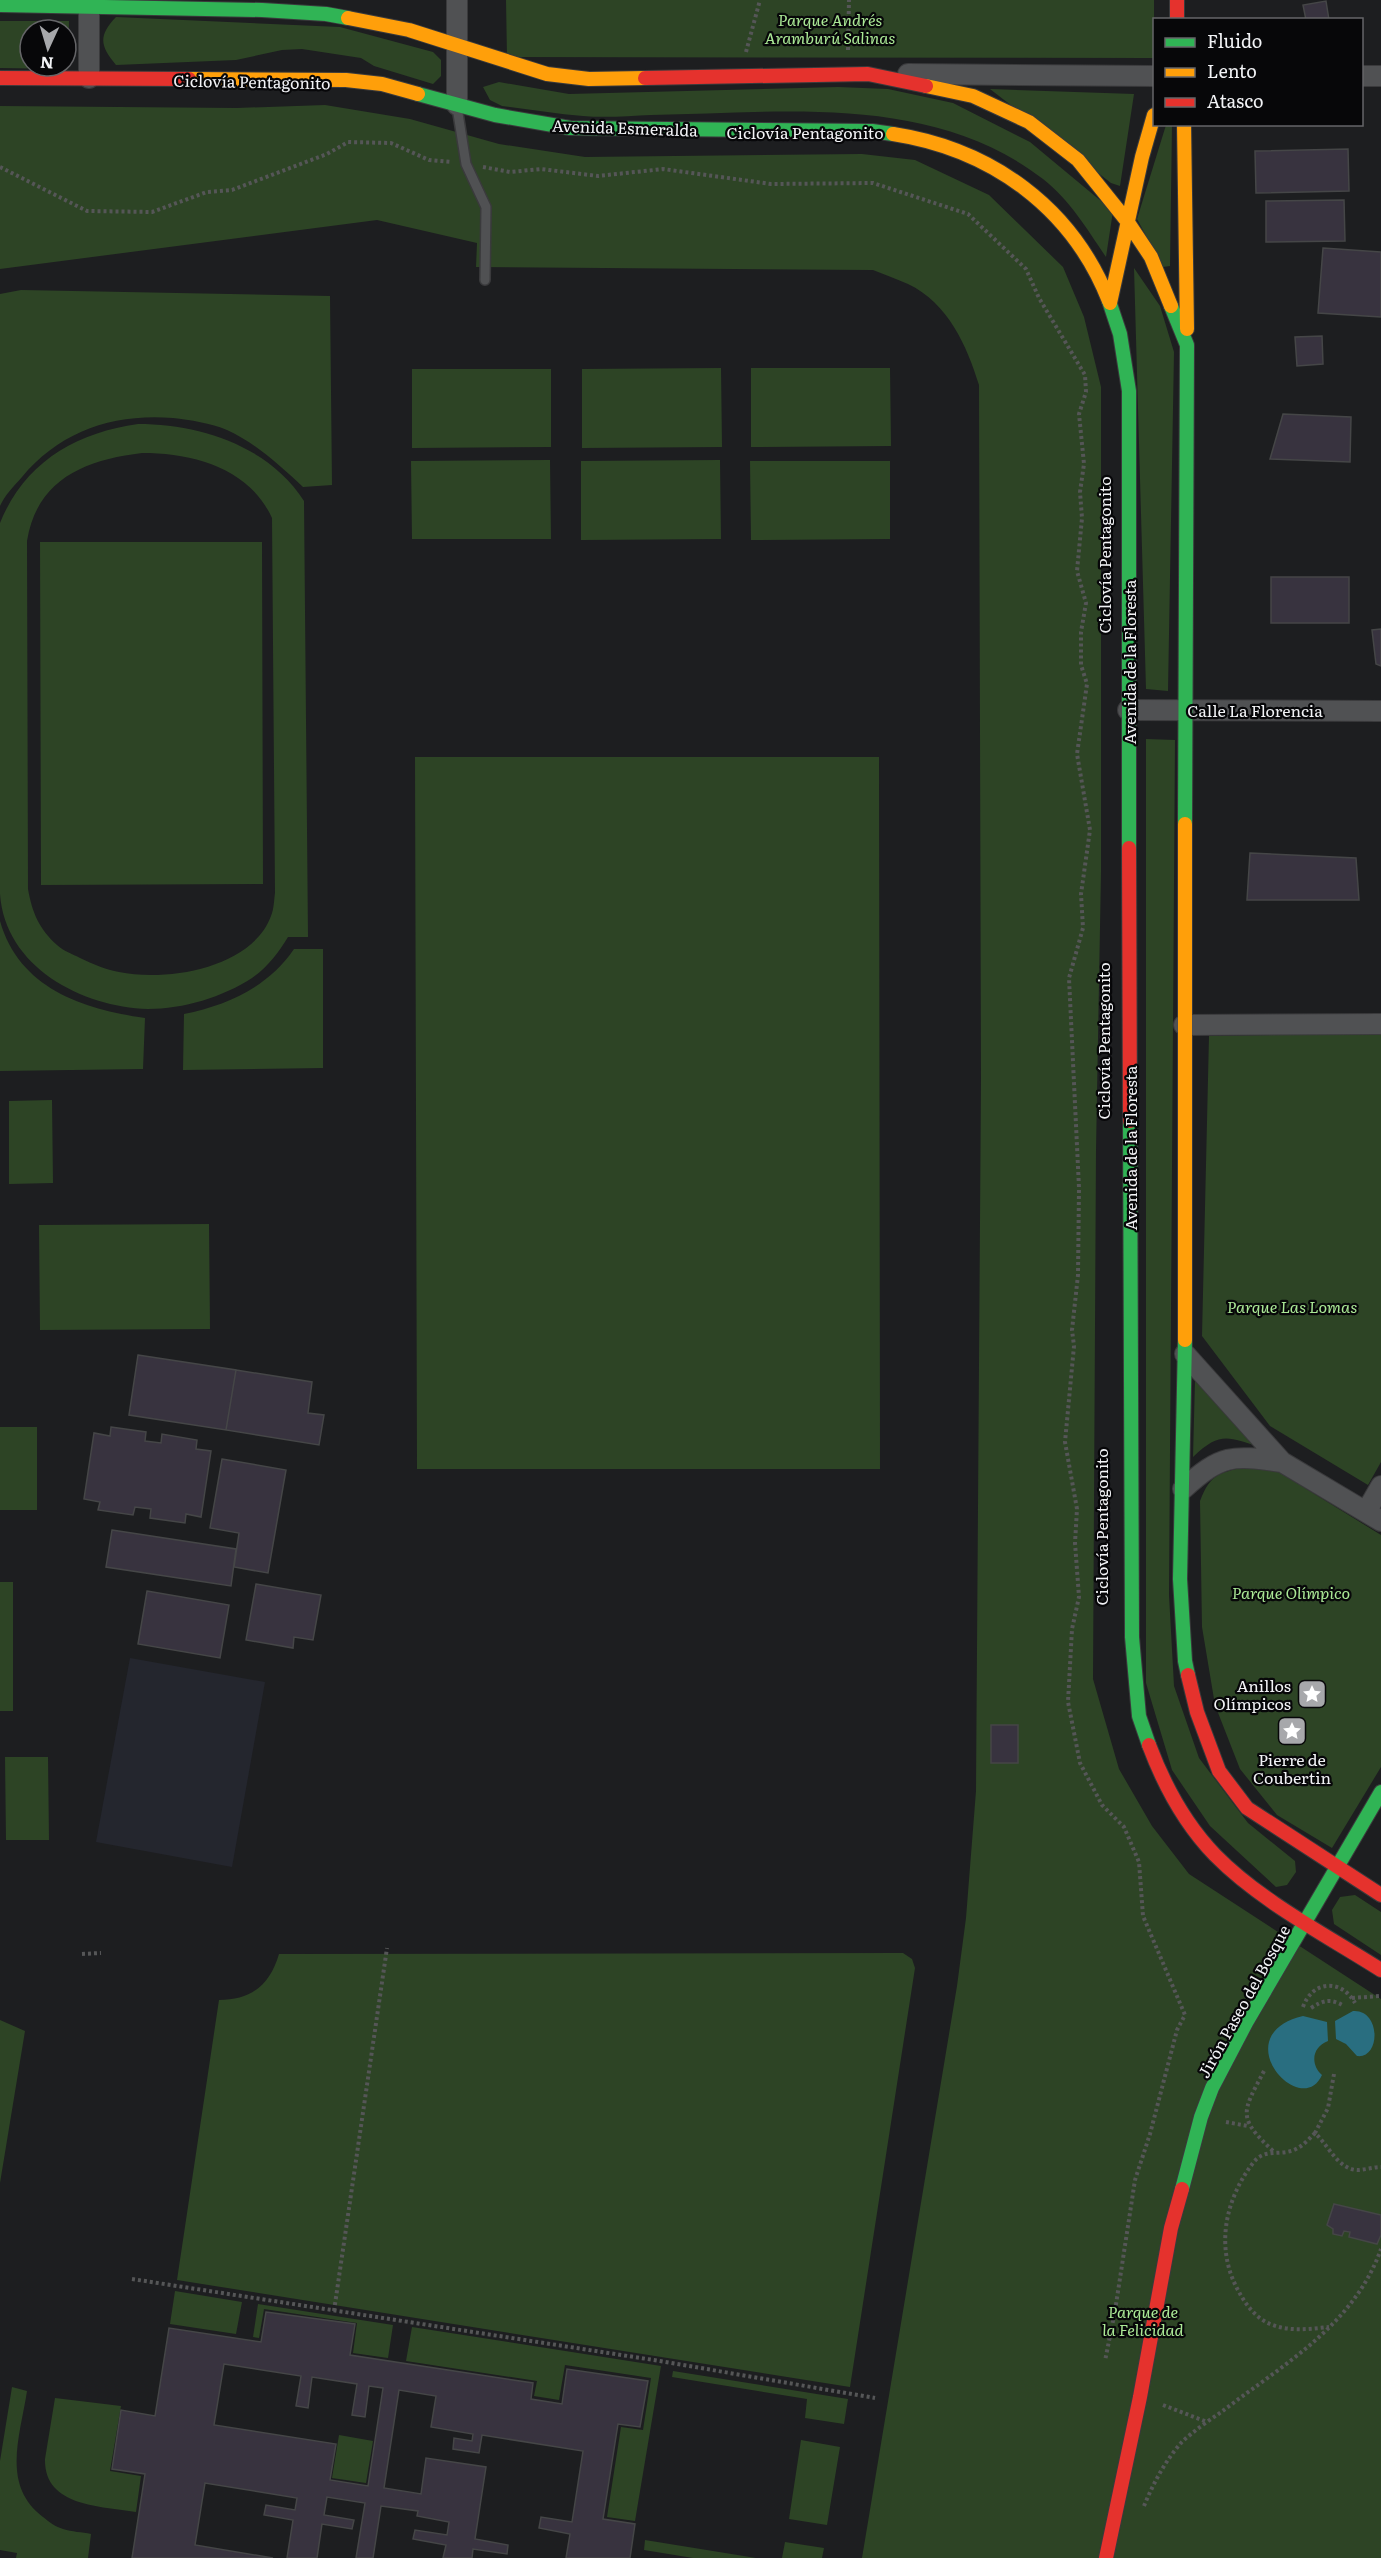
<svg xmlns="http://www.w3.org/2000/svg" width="1381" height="2558" font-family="Literata,serif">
<rect width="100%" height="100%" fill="#1d1e20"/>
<path fill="#24262e" d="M130,1658L265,1682L232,1867L96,1842Z"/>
<path fill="#2d4425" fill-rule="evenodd" d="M506,0H1154V58L507,57Z
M116,17L340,27L433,52L441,60V76L433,84L374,66L361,58L302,49L282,50L236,60L116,65C100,46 98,36 116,17Z
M0,21H69L68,69L0,68ZM30,30H66V66H30Z
M499,82L569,94L838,87L888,89L953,103L1030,142L1113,211L1106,257C1087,229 1070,200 1043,179C931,93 783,113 651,115C629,116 605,118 583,116C556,114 529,109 502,106L490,100L483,87Z
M990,89L1134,94L1120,186L1111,183Z
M325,105L410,119L499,144L585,157L862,154L915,160L989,195L1063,267L1084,317L1101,387V872L1096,1150L1093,1679L1119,1769L1152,1826L1189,1874L1381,1999V2558H862L957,1986L966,1918L976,1791L981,1079L979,385C967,346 948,303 908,284C897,279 885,275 873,270L476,267L477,243L377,220L0,269V106L237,108Z
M1166,125H1172L1170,266L1163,267L1137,219Z
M1134,268L1160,306L1174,352L1168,691L1146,689Z
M21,290L330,296L332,485L303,487C279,465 257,444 227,430C211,423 190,420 173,418C114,413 60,431 22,477C14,486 5,495 0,506V294Z
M721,368L722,447L582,448V369Z
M751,368H890L891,446L751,447Z
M412,369H551V447L412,448Z
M138,424C200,424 269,446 304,501L308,937H288C278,953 268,967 252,978C223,997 183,1009 148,1009C82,1007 5,967 0,894V523C24,463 75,433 138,424ZM142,453C193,453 249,468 272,518L275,893C274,900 274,909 271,916C252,968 167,982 119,972C106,970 93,964 80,958C73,954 63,951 57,945C39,929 32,912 28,889L27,541C37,479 85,460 142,453Z
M550,460L551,539H412L411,461Z
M720,460L721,539L581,540V461Z
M750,461H890V539L751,540Z
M40,542H262L263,884L41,885Z
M1146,739L1175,740L1169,1595L1174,1686L1199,1758L1248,1823L1295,1861L1296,1872L1287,1885L1276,1887L1210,1826L1172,1770L1146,1683Z
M415,757H879L880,1469H417Z
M0,921C19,988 82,1009 145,1018L143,1069L0,1071Z
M294,949H323V1068L183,1070L184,1014C228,1005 268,987 294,949Z
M1381,1033V1462L1368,1485L1270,1426L1202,1336L1209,1036Z
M52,1100L53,1183L9,1184V1101Z
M209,1224L210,1329L40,1330L39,1225Z
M1195,1380L1260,1447C1228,1437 1220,1431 1193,1457Z
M0,1427H37V1510H0Z
M1249,1466L1274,1469L1381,1535V1767L1332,1848L1277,1815L1240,1769L1215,1705L1202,1627L1200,1501C1211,1472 1221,1473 1249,1466Z
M0,1582H13V1711H0Z
M5,1757H48L49,1840H6Z
M1355,1895L1381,1912V1955L1334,1924L1332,1910L1340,1897Z
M903,1953L912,1959L915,1968L850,2387L177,2280L219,2000C251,2000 270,1985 279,1954Z
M0,2020L25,2031L0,2183Z
M175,2291L242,2302L236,2334L170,2324Z
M258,2304L393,2325L388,2358L353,2353L357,2323L264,2309L259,2338L253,2337Z
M412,2327L661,2366L635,2521L607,2517L621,2427L643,2430L651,2378L565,2365L559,2400L534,2396L537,2381L406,2361Z
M673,2371L848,2399L844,2424L805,2418L807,2399L672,2377Z
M12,2387L27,2391C20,2437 1,2485 43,2517C49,2522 56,2527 63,2529C72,2532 82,2532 91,2534L88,2558H16L17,2553L0,2550V2461Z
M55,2398L121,2406L110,2471L141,2476L136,2512C101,2506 44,2507 45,2459Z
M339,2435L373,2441L366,2483L332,2478Z
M801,2440L840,2447L827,2525L789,2519Z
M645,2540L756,2558H693L644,2550Z
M785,2542L824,2548L822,2558H782Z"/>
<path fill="#296e80" d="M1353,2011C1381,2009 1381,2059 1357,2056L1346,2044L1336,2039L1335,2021Z
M1303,2016L1327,2022L1328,2041C1312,2047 1310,2064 1322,2075C1301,2121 1224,2035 1303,2016Z"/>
<path fill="#38333f" stroke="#454647" stroke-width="1.5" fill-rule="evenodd" d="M1326,1L1329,20H1306L1303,5Z
M1348,149L1349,191L1256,193L1255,151Z
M1344,200L1345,241L1266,242V201Z
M1323,248L1381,252V317L1318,313Z
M1322,336L1323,364L1297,366L1295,337Z
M1283,414L1351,417L1350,462L1270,459Z
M1271,577H1349V623H1271Z
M1381,629V666L1376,664L1372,630Z
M1250,853L1356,858L1359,900H1247Z
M138,1355L236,1370L226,1430L129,1415Z
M236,1370L312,1382L308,1413L324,1415L319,1445L226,1430Z
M111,1427L146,1432L145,1441L161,1443L162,1434L197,1440L196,1449L211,1451L201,1517L186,1514L185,1523L150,1518L151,1509L135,1507L133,1515L98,1510L100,1502L84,1499L94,1433L110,1436Z
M222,1459L286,1470L268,1573L234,1567L239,1533L210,1528Z
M112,1530L236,1549L231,1586L106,1567Z
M256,1584L321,1595L313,1640L294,1637L293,1648L246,1640Z
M147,1591L229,1605L220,1658L138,1644Z
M991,1725H1018V1763H991Z
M1334,2204L1381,2215V2235L1377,2244L1349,2237L1350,2232L1344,2231L1342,2236L1333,2234V2229L1327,2225Z
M266,2312L355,2324L350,2355L533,2383L531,2399L562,2404L567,2369L648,2381L640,2427L618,2424L603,2519L635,2524L630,2558H566L570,2534L539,2528L541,2517L572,2522L583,2451L482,2435L479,2453L453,2449L454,2438L472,2441L473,2434L431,2427L436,2396L399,2390L384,2488L421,2494L426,2458L486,2467L475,2539L508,2545L507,2554L473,2549L472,2558H443L446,2545L413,2539L415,2530L447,2535L449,2522L417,2516L418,2511L381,2506L373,2558H356L365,2503L327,2497L324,2515L354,2520L352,2529L322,2524L317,2558H287L293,2520L264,2515L266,2505L295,2510L297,2498L205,2483L195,2545L273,2558H132L145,2474L112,2469L121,2410L155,2416L169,2328L261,2342ZM224,2364L301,2376L296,2406L308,2408L312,2377L357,2384L352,2415L365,2417L369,2386L383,2388L368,2486L330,2480L336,2444L214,2425Z"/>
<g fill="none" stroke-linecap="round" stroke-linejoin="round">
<g stroke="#3a3a3c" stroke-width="12">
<path id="lane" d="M457,107L466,164L486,207L485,280"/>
</g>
<g stroke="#3a3a3c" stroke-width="22">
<path id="street" d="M457,0V105
M908,74L1154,76
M1362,76H1381
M89,78V0
M1128,710L1381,711
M1184,1025L1381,1024
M1185,1354L1282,1462L1381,1521
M1183,1489C1222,1454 1231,1455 1282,1462
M1366,1512L1381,1486"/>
</g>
<g stroke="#3a3a3c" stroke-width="16">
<path id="fast" d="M0,5L262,10L326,14L348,18
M418,94L495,115L570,128L872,131L893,134
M1109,301L1120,334L1129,391V848
M1171,306L1187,345L1185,824
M1130,1121L1132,1637L1139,1716L1149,1745
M1185,1340L1180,1579L1185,1661L1188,1675
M1182,2189L1201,2117L1212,2088L1246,2023L1381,1792"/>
</g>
<g stroke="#3a3a3c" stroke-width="16">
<path id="slow" d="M348,18L409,30L547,74L589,79L645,78
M189,79L346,80L382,84L418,94
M926,86L973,96L1029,122L1078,160L1127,221L1151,257L1171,306
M1184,124L1187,329
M893,134C991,149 1072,207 1109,301
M1110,303L1142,157L1154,115
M1185,824V1340"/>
</g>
<g stroke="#3a3a3c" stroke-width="16">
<path id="jam" d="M1177,0V20
M0,78L189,79
M645,78L868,74L926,86
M1129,848L1130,1121
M1188,1675L1197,1712L1219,1771L1247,1808L1381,1895
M1149,1745C1164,1785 1185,1824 1215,1855C1260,1901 1326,1935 1381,1970
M1106,2558L1140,2397L1171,2228L1182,2189"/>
</g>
<path stroke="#555657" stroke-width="4" stroke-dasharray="3 3" stroke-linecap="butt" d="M848,50L849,0
M746,52L760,0
M0,167L87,211L152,212L207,192L232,190L327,154L348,142L391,143L429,160L452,162
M483,167L510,172L541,169L598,176L663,169L771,184L873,183L968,214L1026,269L1039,298L1085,375L1086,392L1079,414L1084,464L1080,492L1082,518L1077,571L1086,603L1081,632V665L1087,684L1077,754L1090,830L1081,894L1083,928L1069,978L1079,1188L1078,1275L1072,1330L1074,1346L1065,1442L1077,1509L1075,1543L1079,1597L1072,1629L1068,1702L1080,1763L1102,1805L1124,1827L1139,1862L1143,1916L1185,2015L1177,2030L1150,2134L1135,2180L1115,2311L1105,2361
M82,1954L101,1953
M1352,1998L1380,1996
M1303,2007C1312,1981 1341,1978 1355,2003
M1311,2008C1324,2000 1330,1998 1344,2006
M1264,2071C1242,2113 1237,2117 1273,2151
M1334,2074L1328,2108L1315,2133C1328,2145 1338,2169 1357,2170C1365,2170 1373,2167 1381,2167
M1226,2122L1248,2126
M1315,2133C1309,2139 1303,2146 1294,2150C1279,2156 1264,2148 1253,2163C1224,2201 1215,2250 1239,2292C1246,2305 1256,2318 1270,2324C1289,2332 1309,2329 1329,2327
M132,2279L660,2361L875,2398
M334,2311L387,1948
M1163,2405L1207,2422
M1144,2506C1153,2484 1165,2461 1181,2443C1193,2431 1210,2420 1224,2410C1284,2364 1354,2325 1381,2249"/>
<use href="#lane" stroke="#505153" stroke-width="9"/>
<use href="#street" stroke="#505153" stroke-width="20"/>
<use href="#fast" stroke="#30b455" stroke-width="14"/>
<use href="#slow" stroke="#ff9f0a" stroke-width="14"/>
<use href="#jam" stroke="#e5322d" stroke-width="14"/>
</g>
<defs>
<g id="sight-square" transform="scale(1.5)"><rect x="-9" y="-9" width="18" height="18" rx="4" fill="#a7a8ab" stroke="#070709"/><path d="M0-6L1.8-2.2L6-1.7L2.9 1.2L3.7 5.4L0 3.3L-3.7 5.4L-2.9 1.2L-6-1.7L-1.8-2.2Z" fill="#fff"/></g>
</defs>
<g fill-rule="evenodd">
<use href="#sight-square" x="1312" y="1694"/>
<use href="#sight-square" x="1292" y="1731"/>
</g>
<g text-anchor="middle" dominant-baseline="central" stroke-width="4.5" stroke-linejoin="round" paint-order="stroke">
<g font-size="16" font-style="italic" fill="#abe996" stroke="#070709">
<text x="830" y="19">Parque Andrés<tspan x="830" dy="18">Aramburú Salinas</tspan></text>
<text x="1292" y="1306">Parque Las Lomas</text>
<text x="1291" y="1592">Parque Olímpico</text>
<text x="1143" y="2311">Parque de<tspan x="1143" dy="18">la Felicidad</tspan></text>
</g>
<g font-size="16" fill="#f2f3f6" stroke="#070709">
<text transform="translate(252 81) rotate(1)">Ciclovía Pentagonito</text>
<text transform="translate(625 127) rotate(2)">Avenida Esmeralda</text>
<text x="805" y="132">Ciclovía Pentagonito</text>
<text transform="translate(1104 555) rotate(-90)">Ciclovía Pentagonito</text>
<text transform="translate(1129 662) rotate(-90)">Avenida de la Floresta</text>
<text x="1255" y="710">Calle La Florencia</text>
<text transform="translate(1103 1041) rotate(-90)">Ciclovía Pentagonito</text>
<text transform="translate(1130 1148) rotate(-90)">Avenida de la Floresta</text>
<text transform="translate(1101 1527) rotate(-90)">Ciclovía Pentagonito</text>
<text transform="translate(1243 2001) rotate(-61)">Jirón Paseo del Bosque</text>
</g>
<g font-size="16" fill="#f2f3f6" stroke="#070709" text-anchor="end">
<text x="1291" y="1685">Anillos<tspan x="1291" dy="18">Olímpicos</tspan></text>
<text x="1292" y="1759" text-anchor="middle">Pierre de<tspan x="1292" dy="18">Coubertin</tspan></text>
</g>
</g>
<rect x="1153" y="18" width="210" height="108" fill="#070709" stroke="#656568" stroke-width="1.5"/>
<rect x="1165" y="38" width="30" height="9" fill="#30b455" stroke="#656568" stroke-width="1.5"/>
<text x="1207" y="48" font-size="18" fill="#f2f3f6">Fluido</text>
<rect x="1165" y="68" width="30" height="9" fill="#ff9f0a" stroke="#656568" stroke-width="1.5"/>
<text x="1207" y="78" font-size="18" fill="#f2f3f6">Lento</text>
<rect x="1165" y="98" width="30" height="9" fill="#e5322d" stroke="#656568" stroke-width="1.5"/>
<text x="1207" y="108" font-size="18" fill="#f2f3f6">Atasco</text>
<g transform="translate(48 48) rotate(184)"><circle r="28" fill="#070709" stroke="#656568" stroke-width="1.5"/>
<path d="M0-4.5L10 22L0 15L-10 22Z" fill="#a7a8ab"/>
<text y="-9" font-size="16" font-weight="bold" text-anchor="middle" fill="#f2f3f6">N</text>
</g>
</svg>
